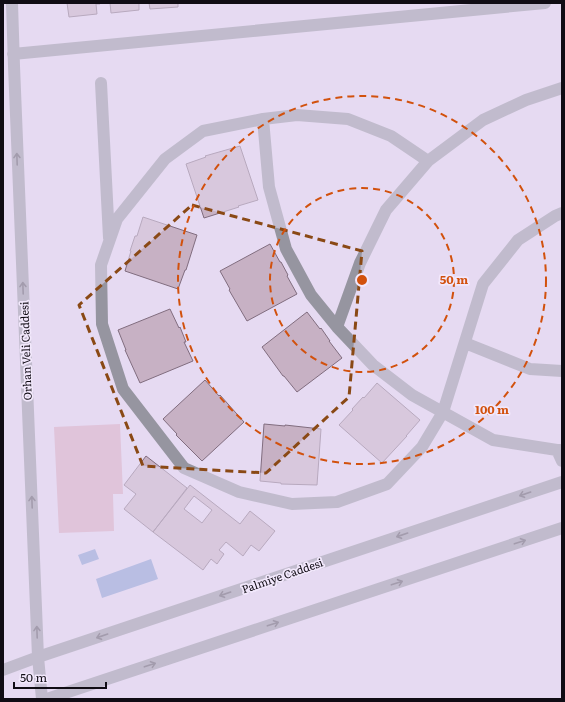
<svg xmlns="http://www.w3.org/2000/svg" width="565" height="702" font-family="Literata,serif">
<rect width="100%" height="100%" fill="#e6daf2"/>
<path fill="#d9a8bd" d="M120,424L123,494H113L114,531L59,533L54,427Z"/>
<path fill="#849bd1" d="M95,549L99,559L82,565L78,555Z
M151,559L158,579L102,598L96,579Z"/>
<path fill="#c7b1c4" stroke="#816d7f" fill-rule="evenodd" d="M67,3H100V4H96L97,14L69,17Z
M110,3H139V10L111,13Z
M149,3H178V7L150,9Z
M240,146L258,200L238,206L239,207L204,218L186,164L206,157L205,156Z
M143,217L197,235L186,270H185L178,289L125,271L131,251H130L135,236H137Z
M270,244L280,262H281L288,275L287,276L297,294L247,321L229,290L230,289L220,271Z
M170,309L179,328L180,327L186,342H184L193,361L140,383L125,350H126L118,330Z
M307,312L320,329L321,328L330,341H329L342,358L297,392L284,376H283L262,347Z
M205,380L219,396L220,395L244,422L202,461L176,435L177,434L163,419Z
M377,383L420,420L406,436H407L382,463L339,425L353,410L352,409L363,397L364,398Z
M264,424L285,426V425L321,429L317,485L281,484V483L260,481Z
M146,456L187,488L153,532L124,509L136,494L124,485Z
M190,485L240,524L250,511L275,531L259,551L251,545L243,556L226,542L219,550L224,554L217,564L211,559L203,570L153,532ZM194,496L212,510L202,523L184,509Z"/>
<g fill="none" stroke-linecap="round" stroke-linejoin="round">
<path stroke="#9695a0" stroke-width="12" d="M12,3L14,66L38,657L42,699
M13,54L545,3
M101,83L109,238
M263,119L269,187L286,249L311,295L337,327L373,365L412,395L493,440L557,450H562
M428,161L391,136L348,119L297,115L263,119L203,131L165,159L117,219L101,265L102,324L123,389L184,468L239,492L292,504L337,502L387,484L422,447L443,412L483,284L518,240L555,216L562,213
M337,327L360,263L386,210L428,161L483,120L526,100L562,88
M465,343L530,369L562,371
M557,450L562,461
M3,670L38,657L562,482
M47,699L562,528"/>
</g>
<defs><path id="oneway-shaft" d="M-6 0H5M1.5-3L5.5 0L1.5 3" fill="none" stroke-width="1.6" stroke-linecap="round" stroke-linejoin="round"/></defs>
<g stroke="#53505a">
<use href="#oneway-shaft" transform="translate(17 159) rotate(-92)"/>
<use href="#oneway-shaft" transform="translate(23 288) rotate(-92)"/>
<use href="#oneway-shaft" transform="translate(525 494) rotate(161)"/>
<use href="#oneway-shaft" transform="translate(32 502) rotate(-92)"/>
<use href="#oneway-shaft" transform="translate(402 535) rotate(161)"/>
<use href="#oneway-shaft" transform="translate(520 542) rotate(-18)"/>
<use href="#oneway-shaft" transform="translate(397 583) rotate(-18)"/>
<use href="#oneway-shaft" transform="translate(225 594) rotate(161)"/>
<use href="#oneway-shaft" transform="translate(273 624) rotate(-18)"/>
<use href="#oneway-shaft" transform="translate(37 632) rotate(-92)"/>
<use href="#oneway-shaft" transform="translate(102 636) rotate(161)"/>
<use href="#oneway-shaft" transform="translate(150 665) rotate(-18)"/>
</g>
<path d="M0 0H565V702H0ZM192,205L362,251L349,397L266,473L143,466L79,305Z" fill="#e6daf2" fill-opacity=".55" fill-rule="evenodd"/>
<path fill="none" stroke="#8a4915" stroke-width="3" stroke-dasharray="8 5" stroke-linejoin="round" d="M192,205L362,251L349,397L266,473L143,466L79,305Z"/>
<g fill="none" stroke="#d2510d" stroke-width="2" stroke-dasharray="7 5">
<circle cx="362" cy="280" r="92"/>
<circle cx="362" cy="280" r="184"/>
</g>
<g text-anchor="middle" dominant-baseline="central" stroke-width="3.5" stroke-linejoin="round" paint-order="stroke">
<g font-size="11" fill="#100c14" stroke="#f2e8fc">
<text transform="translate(25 351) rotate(-92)">Orhan Veli Caddesi</text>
<text transform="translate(282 575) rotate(-19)">Palmiye Caddesi</text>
</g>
</g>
<circle cx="362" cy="280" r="6" fill="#d2510d" stroke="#f2e8fc" stroke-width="2"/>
<g font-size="12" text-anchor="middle" font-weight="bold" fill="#d2510d" stroke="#f2e8fc" stroke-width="3.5" stroke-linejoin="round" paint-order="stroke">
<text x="454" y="284">50 m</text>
<text x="492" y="414">100 m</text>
</g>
<rect width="565" height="702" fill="none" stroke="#100c14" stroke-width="8"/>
<path d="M14 682v6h92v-6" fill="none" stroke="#100c14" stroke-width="2"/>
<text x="20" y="682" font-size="12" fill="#100c14" stroke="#f2e8fc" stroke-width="3" paint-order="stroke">50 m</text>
</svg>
